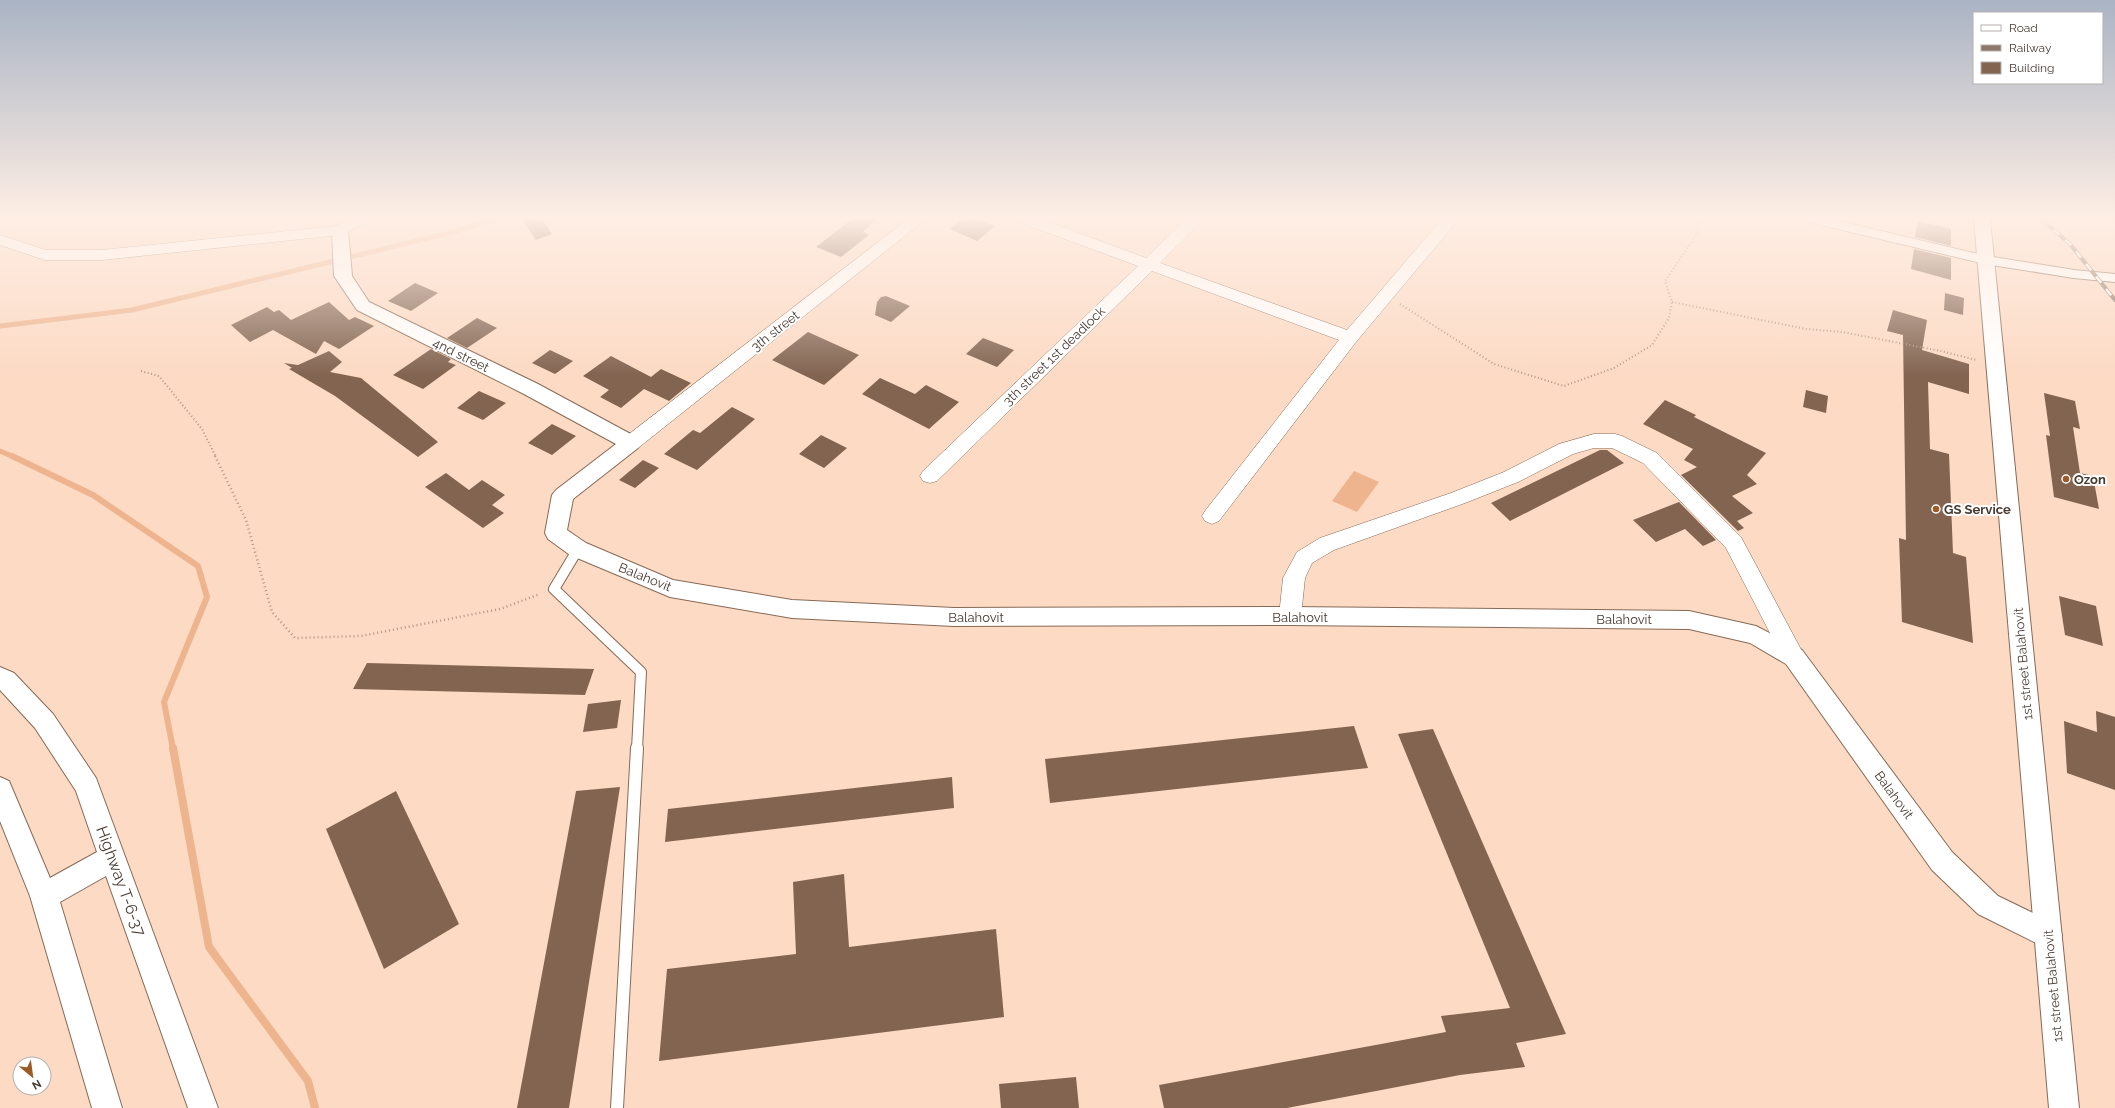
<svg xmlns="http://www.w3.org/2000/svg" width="2115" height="1108" font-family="Raleway,sans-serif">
<rect width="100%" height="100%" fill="#fcdac4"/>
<path fill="#edb48e" d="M1354,471L1379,482L1357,512L1332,501Z"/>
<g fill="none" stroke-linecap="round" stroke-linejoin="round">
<path stroke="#edb48e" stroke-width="5" d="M0,326L132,310L453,232L494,219
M0,451L14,457"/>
<path stroke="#edb48e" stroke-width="6" d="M12,456L93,495L198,566L207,597L164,702L173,749"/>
<path stroke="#edb48e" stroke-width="8" d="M173,748L209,947L308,1081L315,1108"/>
</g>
<path fill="#826451" d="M522,219H542L552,234L536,240Z
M852,219H877L863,232L869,235L841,257L816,247Z
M963,219H979L995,226L977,241L950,229Z
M1918,221L1951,229V246L1915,237Z
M1914,249L1951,258V280L1911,269Z
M415,283L438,293L411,311L388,301Z
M1945,293L1964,298L1963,315L1944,310Z
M886,296L910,306L891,322L875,315L877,302L881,297Z
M329,302L349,320L355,317L374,326L339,349L324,341L316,354L273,330L250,342L231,325L267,307L274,312L279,310L291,320Z
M1893,310L1927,320L1922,350L1969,364V394L1928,382L1930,449L1949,454L1953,553L1966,557L1973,643L1902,622L1899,538L1906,540L1903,335L1887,331Z
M477,318L497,328L467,348L447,338Z
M808,332L859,355L824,385L772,360Z
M983,338L1014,350L997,367L966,354Z
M431,349L451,359L448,362L456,365L423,389L393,375Z
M550,350L573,361L555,374L532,363Z
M329,351L342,362L330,372L361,378L438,442L418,457L335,396L289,369L292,368L284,363L298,365Z
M611,356L651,377L661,369L691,383L669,401L644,389L621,408L600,397L609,390L583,376Z
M880,378L915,394L926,385L959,402L929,429L862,394Z
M1806,390L1828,396L1826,413L1803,407Z
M479,391L506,403L483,420L457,408Z
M2044,393L2075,401L2080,429L2073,427L2080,473L2093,476L2099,509L2054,497L2046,435L2050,436Z
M1665,400L1696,415L1694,417L1766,453L1747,475L1757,484L1732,496L1753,513L1737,521L1744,528L1738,531L1681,475L1697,467L1684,460L1693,449L1643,424Z
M732,407L755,419L697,470L664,454L693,430L700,433Z
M552,424L576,436L552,455L528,443Z
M821,435L847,448L824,468L799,454Z
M1600,450H1607L1624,463L1510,521L1491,503Z
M643,460L659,468L635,488L619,480Z
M446,473L469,490L482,480L505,495L492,505L504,513L483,528L425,487Z
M1679,502L1716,540L1703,546L1685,529L1656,542L1633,520Z
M2059,596L2096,606L2103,646L2065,635Z
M367,663L594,669L585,695L353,689Z
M621,700L617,728L583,732L588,704Z
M2096,711L2115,717V790L2067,773L2064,721L2097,732Z
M1354,726L1368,768L1050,803L1045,759Z
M1433,729L1566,1034L1516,1043L1525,1067L1460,1075L1287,1108H1164L1159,1085L1446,1032L1441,1016L1510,1008L1398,734Z
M952,777L954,808L665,842L668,809Z
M620,787L569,1108H517L576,791Z
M396,791L459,924L384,969L326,829Z
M844,874L849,947L996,929L1004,1017L659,1061L667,969L796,954L793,882Z
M1076,1077L1079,1108H1001L999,1084Z"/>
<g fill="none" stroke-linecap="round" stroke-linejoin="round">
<g stroke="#876a56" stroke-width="10">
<path id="lane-far2" d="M1813,219L1986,260L2074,274L2115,278"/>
</g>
<g stroke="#876a56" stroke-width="12">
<path id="lane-far1" d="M578,549L554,589L641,672L637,749"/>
</g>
<g stroke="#876a56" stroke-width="14">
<path id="lane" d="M617,1108L637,748"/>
</g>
<g stroke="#876a56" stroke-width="1">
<path id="street" d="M350,219H371L369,222L340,235L102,260H45L0,245V235L46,250H102L337,226Z
M908,219H926L638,448L631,450L624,448L621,443L624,438Z
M1017,219H1041L1146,258L1186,219H1204L1160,263L1347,330L1442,219H1459L1356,342L1219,521L1212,524L1205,521L1202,516L1205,511L1339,340L1152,271L937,481L930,483L923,481L920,476L923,471L1138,266L1019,222Z
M1594,434H1615L1622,436L1657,453L1741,537L1805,657L1802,664L1794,666L1786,664L1726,548L1643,463L1612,448H1594L1573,454L1518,482L1465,503L1334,550L1312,563L1305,578L1301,616L1298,622L1290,625L1282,622L1279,616L1283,578L1297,552L1320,538L1451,493L1504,472L1559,444Z"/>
</g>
<g stroke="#876a56" stroke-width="2">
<path id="secondary" d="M340,225L346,226L348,230L352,276L369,302L538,384L638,438L641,443L638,448L573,499L567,530L586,543L673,580L792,600L954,608L1290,607L1689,611L1756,626L1802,650L1952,852L1998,896L2058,925L2062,935L2058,945L2048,949L1978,914L1932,870L1786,664L1750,643L1689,629L1290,625L954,626L792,618L670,597L570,555L548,539L545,533L552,495L556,490L616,444L524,394L357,310L334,276L332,230L334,226Z
M0,667L14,673L53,714L96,778L218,1108H188L106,876L60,902L122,1108H92L30,896L0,821V777L9,781L50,878L97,852L76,791L35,728L0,690Z"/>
</g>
<g stroke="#876a56" stroke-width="2">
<path id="primary" d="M1974,219H1990L2079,1108H2049Z"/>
</g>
<path stroke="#af9686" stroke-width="2" stroke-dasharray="1 2.5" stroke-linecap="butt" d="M1672,302L1806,329L1842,332L1941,351L1976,360
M1400,304L1494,364L1564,386L1614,368L1652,345L1669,318L1672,302L1665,281L1695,237L1701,219
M141,371L159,376L202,429L216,457"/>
<path stroke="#af9686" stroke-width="2.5" stroke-dasharray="1 3" stroke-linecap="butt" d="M215,456L246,520L272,612L295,638L361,636L500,609L540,594"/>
<use href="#lane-far2" stroke="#fff" stroke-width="8"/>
<use href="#lane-far1" stroke="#fff" stroke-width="10"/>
<use href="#lane" stroke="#fff" stroke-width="12"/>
<use href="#street" fill="#fff" fill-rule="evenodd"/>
<use href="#secondary" fill="#fff" fill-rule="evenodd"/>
<use href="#primary" fill="#fff" fill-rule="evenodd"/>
<g stroke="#8b7668" stroke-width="4">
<path id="rail" d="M2041,219L2070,244L2115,300"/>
</g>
<use href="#rail" stroke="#fff" stroke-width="2.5" stroke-dasharray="8" stroke-linecap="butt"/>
</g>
<linearGradient id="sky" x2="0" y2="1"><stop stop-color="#aab4c4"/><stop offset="0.58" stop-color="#feeee4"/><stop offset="1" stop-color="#feeee4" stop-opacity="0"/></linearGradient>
<rect width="2115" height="375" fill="url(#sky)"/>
<g fill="#9d5b28" stroke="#fff" stroke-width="1.5">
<circle cx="2066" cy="479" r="4"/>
<circle cx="1936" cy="509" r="4"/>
</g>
<g text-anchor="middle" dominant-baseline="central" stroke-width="4" stroke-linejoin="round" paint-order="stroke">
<g font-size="13" fill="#473a31" stroke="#fff">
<text transform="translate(775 331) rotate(-38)">3th street</text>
<text transform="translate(461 355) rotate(26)">4nd street</text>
<text transform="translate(1054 356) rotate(-44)">3th street 1st deadlock</text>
<text transform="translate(645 577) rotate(22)">Balahovit</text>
<text x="976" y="617">Balahovit</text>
<text x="1300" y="617">Balahovit</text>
<text x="1624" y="619">Balahovit</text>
<text transform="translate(2023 664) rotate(-95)">1st street Balahovit</text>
<text transform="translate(1894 795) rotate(54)">Balahovit</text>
<text transform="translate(2053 986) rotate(-95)">1st street Balahovit</text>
</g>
<g font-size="13" font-weight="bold" fill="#473a31" stroke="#fff" text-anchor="start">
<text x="2074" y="479">Ozon</text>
<text x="1944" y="509">GS Service</text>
</g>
<g font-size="16" fill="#473a31" stroke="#fff">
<text transform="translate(121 881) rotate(70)">Highway T-6-37</text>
</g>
</g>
<rect x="1973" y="12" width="130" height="72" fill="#ffffff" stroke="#b5b0ad"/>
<rect x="1981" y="25" width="20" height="6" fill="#ffffff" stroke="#b5b0ad"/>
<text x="2009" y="32" font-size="12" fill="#473a31">Road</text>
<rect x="1981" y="45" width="20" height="6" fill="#8b7668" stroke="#b5b0ad"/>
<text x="2009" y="52" font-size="12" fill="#473a31">Railway</text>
<rect x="1981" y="62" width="20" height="12" fill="#826451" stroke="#b5b0ad"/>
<text x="2009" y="72" font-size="12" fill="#473a31">Building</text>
<g transform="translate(32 1076) rotate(151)"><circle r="19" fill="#ffffff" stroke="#b5b0ad"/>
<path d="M0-3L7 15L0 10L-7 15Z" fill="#9d5b28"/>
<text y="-6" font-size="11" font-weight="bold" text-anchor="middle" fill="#473a31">N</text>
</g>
</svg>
